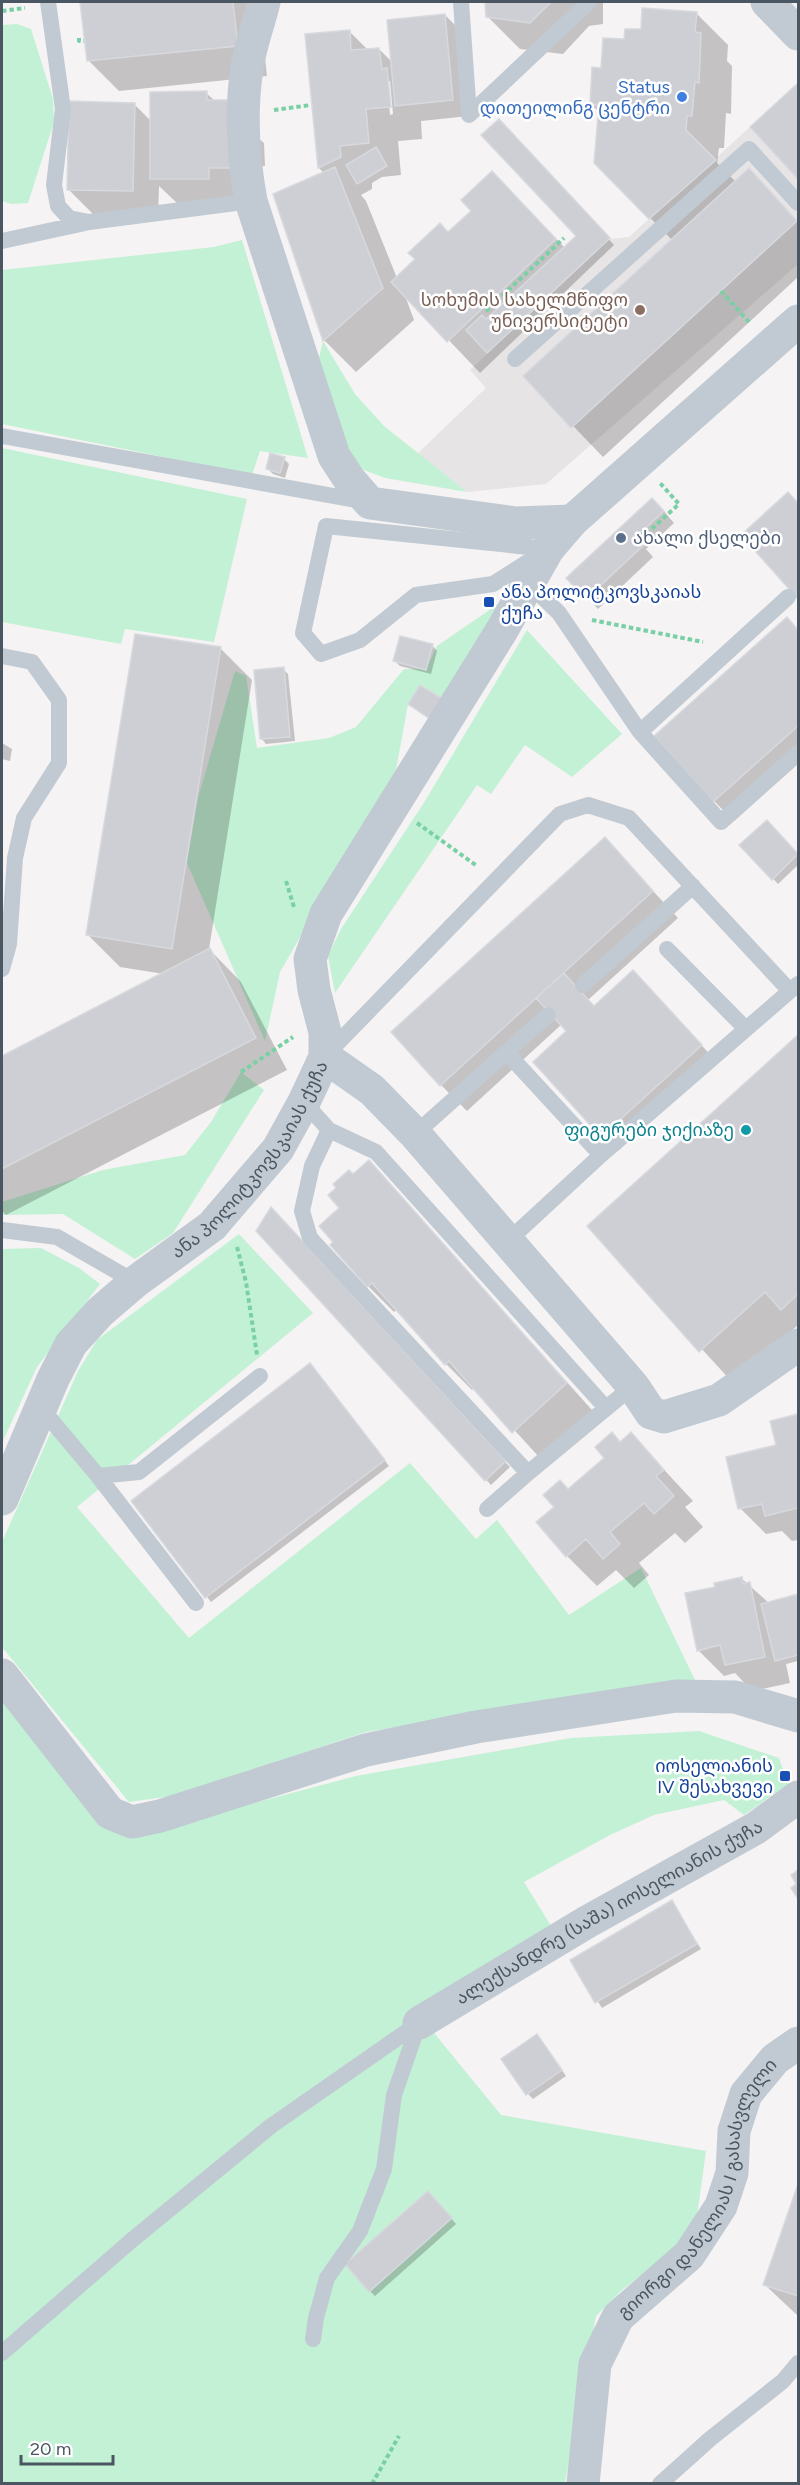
<svg xmlns="http://www.w3.org/2000/svg" width="800" height="2485" font-family="Figtree,'Noto Sans Georgian',sans-serif">
<rect width="100%" height="100%" fill="#f5f3f3"/>
<path fill="#e6e4e5" d="M750,127L798,179V264L546,484L467,492L417,454L486,388L470,370L610,239L629,237Z"/>
<path fill="#c3f1d5" d="M17,24L31,29L53,99L54,122L28,203L11,204L2,201V25Z
M242,240L308,458L260,451L252,475L2,424V270L214,247Z
M323,341L355,394L384,426L467,492L385,478L356,467L316,370Z
M2,448L247,499L214,642L125,629L121,644L2,622Z
M504,600L443,699L420,685L408,704L396,770L280,972L265,1041L187,863L198,798L235,671L246,676L257,748L329,738L356,727L404,669H426L437,646Z
M527,630L622,734L572,777L525,745L491,794L477,785L335,993L328,956L341,929L425,801Z
M241,1072L264,1090L173,1233L135,1259L63,1214L2,1215V1202L103,1170L185,1155L211,1122Z
M239,1234L313,1313L77,1507L189,1638L410,1463L476,1539L497,1520L569,1615L641,1568L695,1680L366,1732L172,1796L129,1802L2,1647V1542L78,1371L97,1340Z
M41,1248L79,1268L100,1284L37,1367L2,1443V1249Z
M2,1701L103,1826L141,1833L356,1776L571,1738L699,1731L779,1758L788,1784L744,1815L724,1800L654,1815L610,1835L524,1882L551,1926L417,2012L501,2115L706,2151L697,2216L675,2249L622,2290L596,2316L565,2483H2Z"/>
<path fill="#0003" fill-rule="evenodd" d="M81,2H259L267,76L119,91L88,60Z
M487,2H603V24L589,26L563,54L520,49L487,16Z
M696,13L728,45L727,61L732,66L731,114L726,113L724,148H719L717,163L736,182L749,170L798,222V277L603,457L525,376L672,240L596,163L600,113L591,104L603,69L625,40L642,30Z
M445,15L461,31L469,116L421,121L422,139L398,141L401,175L382,177L372,183V189L361,195L366,201L397,278L449,233L524,205L565,248L578,236L499,121L614,245L480,373L404,293L414,320L356,372L324,340L275,195L324,173L319,168L306,35L349,31L368,50L379,49L393,63ZM387,81H390L393,114L390,115Z
M797,86L798,88V177L753,127Z
M206,93L264,143L265,166H255L234,204H178L159,186L158,217L95,216L69,190L134,104L152,122Z
M284,459L289,464L285,478L273,474L268,469Z
M788,494L798,504V597L743,535Z
M663,510L674,523L646,549L653,557L598,609L568,578Z
M787,619L798,630V764L734,821L714,801Z
M432,645L437,651L431,674L400,666L395,661Z
M220,648L252,680L209,949L241,982L287,1070L6,1215L2,1211V1057L164,974L120,967L88,935Z
M283,669L288,674L295,741L266,744L261,738Z
M2,743L12,749L10,761L2,759Z
M767,822L798,856V865L778,884L742,845Z
M605,839L678,918L588,1000L595,1007L649,988L716,1061L618,1151L602,1136L568,1032L562,1024L467,1111L441,1085Z
M798,1037V1325L733,1383L589,1226Z
M369,1162L592,1410L539,1457L475,1387L472,1390L446,1364L397,1309L394,1312L368,1286L335,1242L341,1208L353,1176Z
M271,1209L510,1467L491,1485L258,1231Z
M315,1370L389,1466L211,1602L133,1502Z
M798,1415V1540L792,1541L782,1531L766,1534L740,1508L778,1446L772,1422Z
M631,1434L693,1501L685,1507L703,1527L685,1543L675,1533L639,1563L649,1575L634,1588L616,1570L597,1586L567,1556L556,1507L569,1491Z
M741,1578L769,1603L798,1596V1661L786,1664L790,1683L752,1691L735,1673L724,1676L698,1650L717,1588Z
M672,1902L701,1949L602,2008L572,1961Z
M541,2041L566,2076L533,2099L528,2094Z
M798,2189V2316L764,2284Z
M433,2198L456,2224L375,2296L370,2291Z"/>
<path fill="#cdcfd5" stroke="#d7d9de" stroke-width="1.5" d="M80,2H233L238,46L87,61Z
M485,2H551L530,23L486,17Z
M642,8L697,12L695,32L701,33L699,83L695,82L692,116H687L686,130L716,160L649,219L594,163L599,105H590L592,67L601,68L603,38L624,39L625,29H641Z
M445,14L453,100L395,106L387,20Z
M350,30L351,50L379,48L382,69L387,68L391,107L366,109L369,143L340,146L341,157L318,168L305,34Z
M797,84L798,86V179L750,127Z
M207,91V100H231L230,168H209V179H150V92Z
M69,101L135,103L133,191L67,190Z
M499,119L610,238L487,353L466,330L482,315L486,319L576,236L481,135Z
M376,147L387,166L357,184L346,165Z
M335,167L383,288L323,341L273,194Z
M749,168L797,221L571,428L523,376Z
M492,171L556,239L447,342L391,282L415,259L408,253L440,223L448,232L471,211L461,200Z
M270,453L285,457L280,473L266,469Z
M788,492L798,503V599L741,535Z
M652,498L664,511L636,537L644,545L586,599L566,578Z
M787,617L798,630V726L713,802L654,736Z
M135,634L221,647L172,949L86,935Z
M400,636L433,644L426,670L393,661Z
M284,667L290,737L260,739L254,670Z
M420,685L443,699L430,719L408,704Z
M767,820L798,854L772,880L739,845Z
M605,837L653,891L440,1086L391,1032Z
M210,948L256,1038L2,1169V1056Z
M633,970L702,1045L601,1137L533,1062L566,1031L536,998L564,973L594,1006Z
M798,1035V1294L781,1310L765,1292L699,1352L587,1226Z
M369,1160L567,1383L512,1433L449,1361L445,1365L372,1283L367,1287L330,1245L333,1242L319,1226L339,1208L328,1195L336,1188L333,1184L349,1170L353,1174Z
M271,1207L506,1461L485,1481L256,1231Z
M310,1363L385,1460L205,1598L131,1501Z
M798,1414V1508L765,1516L762,1504L738,1509L726,1457L776,1445L770,1421Z
M612,1432L620,1442L631,1432L664,1470L656,1476L674,1496L654,1514L644,1503L610,1532L620,1544L603,1559L586,1539L566,1557L536,1522L554,1507L543,1495L560,1480L568,1489L604,1458L595,1447Z
M742,1577L743,1584L750,1582L765,1657L725,1665L720,1645L697,1651L685,1593L715,1587L714,1583Z
M798,1594V1655L775,1661L761,1604Z
M798,1870V1899L791,1888L796,1884L791,1875Z
M672,1900L697,1944L595,2003L570,1960Z
M537,2034L562,2070L526,2095L501,2059Z
M798,2184V2296L763,2285Z
M428,2191L452,2218L369,2292L345,2264Z"/>
<g fill="none" stroke-linecap="round" stroke-linejoin="round">
<path stroke="#7ad0a6" stroke-width="4" stroke-dasharray="4.5 3" stroke-linecap="butt" d="M2,11L25,8
M79,38V41H84
M274,110L311,105
M721,291L749,322
M486,311L564,238
M641,533L644,536L679,504L660,483
M592,620L703,642
M417,823L477,866
M286,881L294,907
M241,1072L293,1037
M237,1247L246,1282L257,1355
M372,2484L399,2436"/>
<path stroke="#c1cad2" stroke-width="16" d="M48,2L63,109L54,185L58,206L69,218L89,222L251,201
M461,2L469,115L589,2
M2,241L85,223
M515,359L749,149L798,203
M2,436L367,502
M326,526L548,549L493,584L416,595L360,640L321,654L303,633Z
M528,583L559,613L640,732
M788,597L640,732L721,822L798,753
M2,656L32,662L59,700V763L24,818L15,858L9,944L2,969
M667,949L745,1028
M583,985L693,886
M506,1052L601,1155
M327,1054L560,814L588,805L629,818L789,990
M304,1102L329,1130L312,1166L302,1211L310,1238L528,1473L633,1386
M329,1130L376,1152L606,1408
M415,1134L548,1015
M2,1230L57,1237L135,1282
M508,1241L601,1155L798,984
M41,1408L98,1476L196,1603
M98,1476L139,1472L260,1376
M487,1509L528,1473
M313,2339L316,2318L327,2278L360,2231L384,2169L394,2095L419,2023
M2,2353L132,2240L271,2126L419,2023
M660,2484L710,2439L783,2381L798,2363"/>
<g stroke="#c1cad2" stroke-width="33">
<path d="M264,2C259,23 250,46 247,68C240,113 243,157 251,201L334,456L349,479L370,503L516,523L572,521"/>
<path d="M767,2L798,34"/>
<path d="M325,1057L372,1090L415,1134L633,1386L651,1413L664,1417L719,1400L798,1345"/>
<path id="s1" d="M2,1499L53,1379L71,1344L100,1312L135,1282L212,1226L278,1149L304,1102L325,1057V1032L314,990L310,959L326,914L502,630L548,549"/>
<path d="M2,1675L110,1813L132,1822L160,1816L366,1750L476,1727L676,1696L735,1697L798,1716"/>
<path id="s2" d="M419,2023L587,1922L756,1828L798,1797"/>
<path id="s3" d="M583,2484L595,2364L618,2317L689,2255L721,2206L732,2173L734,2131L746,2094L775,2059L798,2043"/>
</g>
<path stroke="#c1cad2" stroke-width="33" d="M548,549L572,521L798,321"/>
</g>
<circle fill="#3f7fe0" stroke="#fff" stroke-width="2" cx="682" cy="97" r="6"/>
<circle fill="#8d6e63" stroke="#fff" stroke-width="2" cx="640" cy="310" r="6"/>
<circle fill="#5c6f8a" stroke="#fff" stroke-width="2" cx="621" cy="538" r="6"/>
<g fill="#1a4fb4" stroke="#fff" stroke-width="2">
<rect x="483" y="596" width="12" height="12" rx="3"/>
<rect x="779" y="1770" width="12" height="12" rx="3"/>
</g>
<circle fill="#0f9aa8" stroke="#fff" stroke-width="2" cx="746" cy="1130" r="6"/>
<g text-anchor="middle" dominant-baseline="central" stroke-width="5" stroke-linejoin="round" paint-order="stroke">
<g font-size="18" fill="#366cbe" stroke="#fff" text-anchor="end">
<text x="670" y="87">Status<tspan x="670" dy="21">დითეილინგ ცენტრი</tspan></text>
</g>
<g font-size="18" fill="#785e54" stroke="#fff" text-anchor="end">
<text x="628" y="300">სოხუმის სახელმწიფო<tspan x="628" dy="21">უნივერსიტეტი</tspan></text>
</g>
<g font-size="18" fill="#4e5e75" stroke="#fff" text-anchor="start">
<text x="633" y="538">ახალი ქსელები</text>
</g>
<g font-size="18" fill="#164399" stroke="#fff" text-anchor="start">
<text x="501" y="592">ანა პოლიტკოვსკაიას<tspan x="501" dy="21">ქუჩა</tspan></text>
<text x="773" y="1766" text-anchor="end">იოსელიანის<tspan x="773" dy="21">IV შესახვევი</tspan></text>
</g>
<g font-size="18" fill="#0d838f" stroke="#fff" text-anchor="end">
<text x="734" y="1130">ფიგურები ჯიქიაზე</text>
</g>
<g font-size="18" fill="#4a5661" stroke="#fff">
<text stroke="none"><textPath href="#s1" startOffset="430">ანა პოლიტკოვსკაიას ქუჩა</textPath></text>
<text stroke="none"><textPath href="#s2" startOffset="220">ალექსანდრე (საშა) იოსელიანის ქუჩა</textPath></text>
<text stroke="none"><textPath href="#s3" startOffset="330">გიორგი დანელიას I გასასვლელი</textPath></text>
</g>
</g>
<rect width="800" height="2485" fill="none" stroke="#4a5661" stroke-width="6"/>
<path d="M21 2455v9h92v-9" fill="none" stroke="#4a5661" stroke-width="3"/>
<text x="30" y="2455" font-size="18" fill="#4a5661" stroke="#ffffff" stroke-width="4.5" paint-order="stroke">20 m</text>
</svg>
